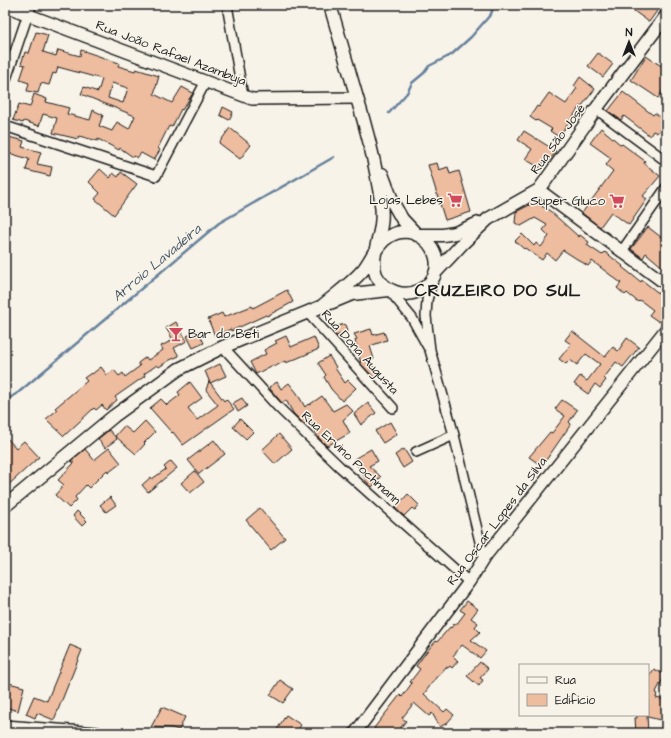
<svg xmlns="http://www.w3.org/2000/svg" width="671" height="738" font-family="'Architects Daughter',sans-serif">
<rect width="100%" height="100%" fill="#f7f3e8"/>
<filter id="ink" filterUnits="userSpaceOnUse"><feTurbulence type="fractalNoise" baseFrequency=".025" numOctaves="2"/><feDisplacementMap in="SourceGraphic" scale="8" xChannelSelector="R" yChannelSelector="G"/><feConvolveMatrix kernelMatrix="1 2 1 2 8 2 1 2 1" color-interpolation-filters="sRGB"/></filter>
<g filter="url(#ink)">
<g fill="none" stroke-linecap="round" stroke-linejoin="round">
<path stroke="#66809c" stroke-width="2.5" d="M389,113L407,93L412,83L424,73L429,66L451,55L471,37L491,14L494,5
M5,401L19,392L219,223L334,157"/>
</g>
<path fill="#eebc9f" stroke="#1c1c1c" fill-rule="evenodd" d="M639,5H648L657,11L649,22L634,11Z
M36,32L48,35L43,52L56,56L58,50L80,56L81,50L119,63L118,66L135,71L136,69L159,76L154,94L172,103L182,87L193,93L182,110L181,109L172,127L169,126L158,148L160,150L154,160L141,153L137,158L134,156L133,157L120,148L119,150L98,139V141L79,136L78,139L53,133L57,118L43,114L39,126L24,121L23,123L13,120L19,104L30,107L34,94L47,99L46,102L69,108L67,114L90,120L93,110L103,115L99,126L112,131L117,122L129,129L135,116L81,94L84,87L98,92L102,79L58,67L56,74L53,73L49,85L41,83L38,93L27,91L29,83L20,80L25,65L21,64L25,52L29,53ZM112,83L128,88L123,103L108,98Z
M598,53L613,64L603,77L588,66Z
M646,56L666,69V86L658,98L631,80Z
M580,77L595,89L581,107L580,106L559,137L550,131L552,129L537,120L536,121L530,117L537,106L539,107L549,93L566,104L577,88L574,86Z
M623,92L653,115L655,113L666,121L657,133L653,131L650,136L624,116L621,120L608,111Z
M223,107L233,112L229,120L220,115Z
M230,128L251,145L240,159L219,143Z
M601,128L621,145L622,144L645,161L644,163L660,176L643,196L647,199L629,225L611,212L600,227L582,213L613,171L606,165L611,158L590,143Z
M524,131L556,151L550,160L546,158L540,168L525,159L532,149L518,140Z
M5,136L24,141L22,147L41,152L37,164L52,167L50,176L26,170L29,159L5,152Z
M437,163L439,170L448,167L450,174L459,171L471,212L445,220L428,165Z
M100,169L110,178L113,173L118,177L121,172L137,184L114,215L95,199L100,193L89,182Z
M535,202L550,211L579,237L580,235L589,242L587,245L602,255L605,252L623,266L622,267L641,282L642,280L666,299V312L659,322L649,315L653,310L640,300L638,302L627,293L625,295L617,288L621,283L592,261L588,266L563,250L555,260L547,253L542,260L525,248L524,249L515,241L522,234L534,246L536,243L541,247L549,236L543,230L547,225L535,218L521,226L515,223L516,212Z
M648,227L666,241V270L646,253L643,258L631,249Z
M287,290L293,302L267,316L266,315L231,331V329L215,336L208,319L222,313L224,317L252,306L253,308Z
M176,322L187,341L174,348L179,356L170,360L159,367L157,365L144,374L145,376L115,397L117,400L106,410L102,405L96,410L94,408L64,436L46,419L57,410L55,408L87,381L84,378L91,373L92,374L101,367L107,375L114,370L119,376L123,373L125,377L140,366L138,363L146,357L148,360L163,350L161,346L173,340L166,328Z
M345,324L347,332L336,336L332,331L331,328Z
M371,329L373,335L384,332L387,340L370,346L374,359L368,361L379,373L374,378L361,364L355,340L357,339L354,334Z
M198,331L204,343L193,348L187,336Z
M572,331L605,357L613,347L618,351L627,338L639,347L623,367L616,362L604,378L606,380L600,388L595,384L588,394L574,384L580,376L587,381L600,364L586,354L577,365L570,360L566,364L559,359L571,344L565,340Z
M286,336L291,347L314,337L319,349L286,363L285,361L274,367L273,365L256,374L250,362L266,354L264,350L277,343L275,341Z
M329,356L336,367L335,368L345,383L348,380L356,388L342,401L331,389L324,377L326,375L318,363Z
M220,364L226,376L210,383L205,371Z
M209,381L224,401L226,399L234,409L183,445L173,432L172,433L150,408L161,399L167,405L180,395L178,392L190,382L202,398L188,408L197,420L218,405L206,390Z
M277,382L281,389L289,383L297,393L305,407L308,404L309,405L322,396L333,411L346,404L353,411L343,420L350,433L327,446L318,437L309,421L304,424L293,413L286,400L282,403L271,390L269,387Z
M242,398L247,406L238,412L233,403Z
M562,400L577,410L569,422L571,424L542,466L529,457L550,432L552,433L565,416L555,409Z
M368,403L376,413L361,425L354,414Z
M240,419L253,432L246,439L233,427Z
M145,421L155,432L144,443L145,444L136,454L115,436L124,426L133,433Z
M390,422L397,434L383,443L375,431Z
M109,430L117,439L105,448L98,439Z
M279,434L292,449L275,464L262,450Z
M5,436L16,448L24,441L39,457L5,488Z
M214,440L225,454L199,474L188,460Z
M109,448L121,463L108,473L107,470L89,488L86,485L75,497L77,500L69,508L55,495L64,485L58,480L74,463L71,461L85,449L94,460Z
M371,449L378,461L369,466L381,477L372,487L364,479L365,478L354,459Z
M404,449L412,462L403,468L395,455Z
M171,461L177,468L148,492L142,485L151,477L152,479L166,469L164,467Z
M195,471L204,482L190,493L181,483Z
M408,494L419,505L415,510L412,508L404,516L395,508Z
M110,497L116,505L106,512L100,505Z
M260,508L285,538L271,550L246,520Z
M77,511L87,521L82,526L73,516Z
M467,601L478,609L471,618L478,623L475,627L480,632L471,640L486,651L480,658L462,645L453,656L458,661L452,668L450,666L448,668L446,667L439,675H438L424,694L444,712L447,709L454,715L447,723L440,727L432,713L429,716L414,703L402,718L406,721L398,731L396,729L393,733H380L374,728L400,695L402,697L412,683L410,682L420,669L416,666L427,651L436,641L437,642L450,627L451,628L454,624L456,625L465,613L460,610Z
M70,645L82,650L54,720L37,713L35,718L26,714L34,696L47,701Z
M480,662L488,669L480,678L483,680L479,686L467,676Z
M654,669L665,675L656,692L657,693L656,698L666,700V714L664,721L648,717V678Z
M280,680L293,689L283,703L270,695Z
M5,682L24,687L18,711L5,707Z
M162,707L185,717L179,730L172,728L151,727Z
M286,715L301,725L296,733H275Z
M637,715H647L648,733H636L635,718H637Z"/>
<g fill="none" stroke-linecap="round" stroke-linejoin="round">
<g stroke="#1c1c1c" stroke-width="12">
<path id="minor" d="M227,5L243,96
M5,82L31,5
M596,109L666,161
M5,126L156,176L206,81
M622,251L666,188
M433,279L427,300L426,316L430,350L454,435L484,558
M389,290L412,318L428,347
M308,313L393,408
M223,347L278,407L340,467L469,582
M416,452L454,435"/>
</g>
<g stroke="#1c1c1c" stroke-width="14">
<path id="tertiary" d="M5,6L252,99L357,98
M539,190L666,284
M5,726L97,733
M355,733L469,582L484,558L666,329"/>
</g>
<g stroke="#1c1c1c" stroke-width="15">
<path id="secondary" d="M382,174L393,203L402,219L417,235H443L455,233L479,223
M435,273L463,243L488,219L539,190L596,109L666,16
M322,306C335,295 351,284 363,270C371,260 376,245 388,237C424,215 458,270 420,290C404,299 384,291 376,275C370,260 379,241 381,225C382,218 382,211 381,204C381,195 378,186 377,177C372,150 365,124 357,98C348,67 339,36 330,5
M5,506L114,416L179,369L223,347L352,294L389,290"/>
</g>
<use href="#minor" stroke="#f7f3e8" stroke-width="9"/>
<use href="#tertiary" stroke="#f7f3e8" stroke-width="11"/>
<use href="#secondary" stroke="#f7f3e8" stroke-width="12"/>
</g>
</g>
<defs>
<g id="supermarket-bare" transform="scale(1.2)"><path d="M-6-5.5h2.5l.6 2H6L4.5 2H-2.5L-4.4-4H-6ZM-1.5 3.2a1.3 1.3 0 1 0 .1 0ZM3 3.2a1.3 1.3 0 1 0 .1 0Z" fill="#d1495b" stroke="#f7f3e8" stroke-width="2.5" paint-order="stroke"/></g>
<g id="bar-bare" transform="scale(1.2)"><path d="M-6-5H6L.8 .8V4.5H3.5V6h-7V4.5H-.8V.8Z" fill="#d1495b" stroke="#f7f3e8" stroke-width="2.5" paint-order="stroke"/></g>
</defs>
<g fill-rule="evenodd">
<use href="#supermarket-bare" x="455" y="200"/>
<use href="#supermarket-bare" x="617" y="201"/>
<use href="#bar-bare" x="176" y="334"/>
</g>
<g text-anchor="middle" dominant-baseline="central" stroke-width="3" stroke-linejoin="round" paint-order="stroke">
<g font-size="13" fill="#1c1c1c" stroke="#f7f3e8">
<text transform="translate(171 53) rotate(21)">Rua João Rafael Azambuja</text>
<text transform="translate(558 139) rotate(-54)">Rua São José</text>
<text transform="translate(360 352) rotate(48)">Rua Dona Augusta</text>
<text transform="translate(351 458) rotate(43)">Rua Ervino Pochmann</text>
<text transform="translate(497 521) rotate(-53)">Rua Oscar Lopes da Silva</text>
</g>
<g font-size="13" fill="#1c1c1c" stroke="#f7f3e8" text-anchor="end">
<text x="443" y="200">Lojas Lebes</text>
<text x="605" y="201">Super Gluco</text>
<text x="188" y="334" text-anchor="start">Bar do Beti</text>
</g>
<g font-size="14" font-style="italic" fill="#475667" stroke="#f7f3e8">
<text transform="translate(157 263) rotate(-40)">Arroio Lavadeira</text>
</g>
<g font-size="17" font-weight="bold" letter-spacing="1" fill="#1c1c1c" stroke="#f7f3e8">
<text x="498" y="291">CRUZEIRO DO SUL</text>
</g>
</g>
<rect width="671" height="738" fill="none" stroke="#f7f3e8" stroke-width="20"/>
<rect x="10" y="10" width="651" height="718" fill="none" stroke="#1c1c1c" stroke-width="1.5" filter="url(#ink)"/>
<rect x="519" y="664" width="130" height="52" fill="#f7f3e8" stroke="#9f9d96"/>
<rect x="527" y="677" width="20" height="6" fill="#f7f3e8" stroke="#9f9d96"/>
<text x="555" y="684" font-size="12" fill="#1c1c1c">Rua</text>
<rect x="527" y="694" width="20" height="12" fill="#eebc9f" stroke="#9f9d96"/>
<text x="555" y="704" font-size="12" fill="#1c1c1c">Edifício</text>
<g transform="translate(629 42)" stroke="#f7f3e8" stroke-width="3" paint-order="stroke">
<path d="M0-3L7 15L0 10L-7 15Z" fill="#1c1c1c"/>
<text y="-6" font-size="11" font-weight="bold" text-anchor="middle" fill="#1c1c1c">N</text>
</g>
</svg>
